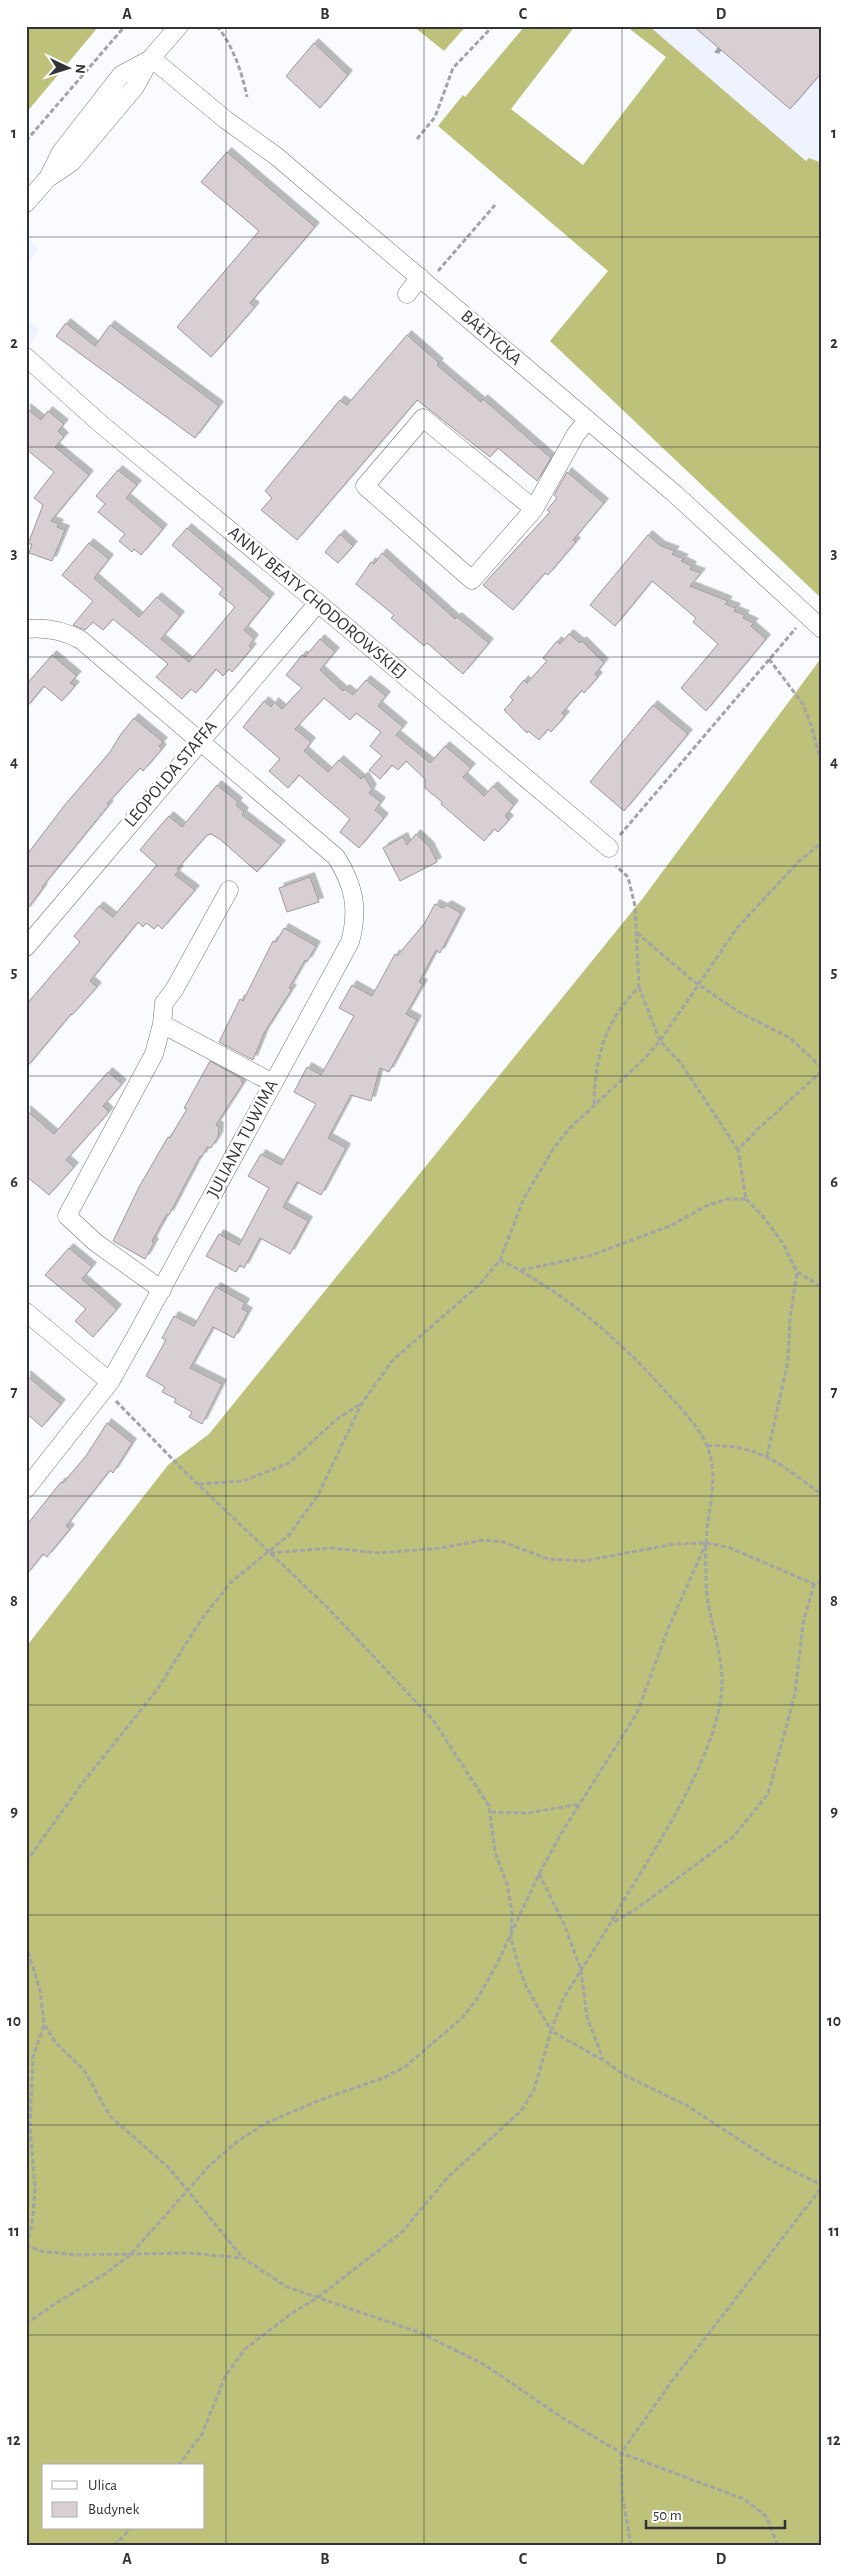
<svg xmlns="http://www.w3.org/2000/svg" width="848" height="2572" font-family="'Alegreya Sans',sans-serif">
<defs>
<filter id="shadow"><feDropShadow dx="4.5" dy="-4.5" stdDeviation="0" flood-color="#0004"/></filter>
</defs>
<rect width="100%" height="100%" fill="#fafbfe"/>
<path fill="#eff3ff" d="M649,26H822V175L806,161Z
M26,237L39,249L26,266Z
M26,318L39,329L26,353Z"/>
<path fill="#bdc179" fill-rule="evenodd" d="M26,26H99L26,113Z
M413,26H466L444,51Z
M525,26H575L511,109L583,165L666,57L626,26H649L806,161L809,158L822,163V599L550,341L608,271L438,126L463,95L465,97Z
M822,657V2546H26V1647L168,1465L209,1434L643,898ZM44,2466H204V2528H44Z"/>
<path fill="#d7cfd3" stroke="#9f979b" filter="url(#shadow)" d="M693,26H822V72L790,109Z
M314,43L348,75L320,108L286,76Z
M227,152L315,227L250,303L255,307L211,357L177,327L259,231L201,182Z
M66,323L95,346L110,325L219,406L195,438L56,336Z
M407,335L439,363L437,365L481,402L483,399L551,458L537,481L498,448L490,457L417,400L297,540L261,510L272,498L265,491L340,400L347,405Z
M26,408L41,420L48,411L64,424L58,431L64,437L55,447L89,475L51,521L59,524L57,527L65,530L52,561L29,553L32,544H28L43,505L34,498L54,472L26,449Z
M118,470L137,485L126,498L163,529L141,555L134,549L132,552L119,541L125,534L98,512L105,504L96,496Z
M567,472L604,503L573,540L576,542L548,575L545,573L513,610L483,585L550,512L547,510L557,498L554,495Z
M187,528L270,598L244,630L254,639L249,646L252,648L232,672L229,669L223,676L216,669L196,693L191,689L182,699L156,677L168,664L113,619L103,630L93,622L85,630L73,625L93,601L62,575L89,543L109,559L94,578L139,617L157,597L180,616L161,639L189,662L235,607L219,594L223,589L172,545Z
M340,534L353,546L338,563L325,552Z
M648,535L661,546L675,551L672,554L684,559L681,561L692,566L690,569L701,573L690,586L728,601L725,604L736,608L734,611L745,615L743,618L754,623L751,626L766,639L706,711L681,688L718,644L693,622L696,618L652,581L615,626L590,605Z
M382,553L455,619L457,617L489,643L463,674L427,643L424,646L391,618L394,615L356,584L371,562L374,564Z
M569,634L580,643L582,641L604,663L595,674L598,677L584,693L582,690L562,713L565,716L551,732L548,729L539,740L528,731L527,733L504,710L513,700L510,697L524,680L527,683L547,661L543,658L557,641L560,644Z
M320,639L335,652L320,670L343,691L345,689L353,695L366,680L386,696L378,706L403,727L396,735L430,763L445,746L471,768L463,777L484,796L493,786L514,805L505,816L509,820L498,832L494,829L484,841L441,804L442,802L425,788V779L406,761L398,770L392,765L380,779L369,770L382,756L370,746L381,732L356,713L350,720L324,698L295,729L311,742L304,751L328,772L339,760L361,779L364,776L372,789L369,793L381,802L375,810L384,818L359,848L340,832L350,819L299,775L288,788L269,771L280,759L243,727L264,701L271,707L274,702L282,709L302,688L286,675L302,655L305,657Z
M52,655L77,676L70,683L75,686L62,701L44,686L26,708V685Z
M653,705L688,734L624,811L590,782Z
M134,718L163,742L159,746L162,749L143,771L140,768L107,804L109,805L42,887L43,888L26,911V856L64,806L110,752L121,734Z
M217,785L238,802L236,805L244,812L242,815L281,845L257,872L221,840L211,834L207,835L177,869L179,870L175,875L195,890L162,929L158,925L154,929L146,923L143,927L138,922L90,981L97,987L72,1015L71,1014L26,1068V1005L80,942L74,936L99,906L113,917L157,865L140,850L154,833L169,816L182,827Z
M416,834L429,846L437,862L400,881L383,848L403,837L407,845Z
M310,877L319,902L287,912L279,888Z
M435,904L443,908L447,905L461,913L440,953L436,950L419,982L423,984L406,1014L417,1020L389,1072L380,1068L371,1101L351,1095L328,1138L346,1148L321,1195L297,1182L283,1207L308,1221L290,1254L260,1238L244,1268L240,1265L236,1272L206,1256L219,1234L239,1245L269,1188L248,1176L261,1154L281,1165L316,1104L294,1092L307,1067L321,1075L354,1016L339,1008L352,985L372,996L395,954L397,956L424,924Z
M284,928L316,946L307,962L305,960L289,988L292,989L264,1033L253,1060L219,1042L240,999L243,1001L273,941L276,942Z
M210,1061L242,1079L241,1081L243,1083L216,1125L219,1127L218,1137L211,1148L207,1147L202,1157L200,1156L169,1215L167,1214L152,1241L154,1243L145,1259L113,1241L139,1187L168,1137L170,1138L178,1124L187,1109L184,1108Z
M108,1072L122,1084L103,1106L109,1112L66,1160L74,1167L49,1195L26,1176V1110L54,1134Z
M69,1248L92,1267L82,1279L117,1309L93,1337L75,1321L86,1309L45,1275Z
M216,1287L245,1303L242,1309L248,1312L234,1338L213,1327L190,1368L222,1384L202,1424L189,1417L192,1412L174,1402L176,1399L162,1392L165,1387L146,1376L166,1340L162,1338L174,1316L194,1326Z
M26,1375L61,1404L42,1427L26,1413Z
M107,1423L132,1443L113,1473L110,1470L66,1526L70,1529L47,1557L43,1554L26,1575V1526L61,1482L63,1483L86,1456Z"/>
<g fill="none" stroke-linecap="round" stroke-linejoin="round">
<g stroke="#73757c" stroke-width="19">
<path id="minor" d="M151,58L226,120L276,156L675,494L822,629
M48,178L72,162L135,87L151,58L179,26
M26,203L48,178L61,152L121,75L151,59
M407,294L420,277
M26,357L102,425L318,603L609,848
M534,509L423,418L365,486L472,580L534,509L576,434L588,420
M26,629C46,627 63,630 81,640L336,857C354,885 359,909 350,942L137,1334L110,1382L26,1489
M229,890L174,990L164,1003L162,1024L273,1083
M26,947L318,603
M162,1290L95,1242L67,1216L154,1054L162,1024
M26,1312L110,1382"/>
</g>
<path stroke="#a3a4a7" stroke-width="3" stroke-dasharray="5 2.5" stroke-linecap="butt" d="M217,26C233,46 242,72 247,97
M715,51L721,53L717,47
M417,139L435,117L453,68L493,26
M26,141L125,26
M438,271L495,205
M769,659L803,704L812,728L822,766
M620,835L796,628
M637,933L692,980L739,1012L790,1038L822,1068
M639,987L660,1041L680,1062L738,1150
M594,1104C595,1057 605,1021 639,987L635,906L628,877L616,866
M746,1199L762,1215L782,1242L797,1272L822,1287
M500,1260C567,1294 619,1339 669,1395C682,1410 699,1427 707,1446C720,1476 707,1512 706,1544C705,1556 706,1568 706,1579C706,1614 722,1647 722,1681C722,1754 647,1860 610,1923
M521,1270L589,1256L670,1226L706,1206L727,1199H746L738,1150L758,1129L822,1071
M116,1401L185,1472L328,1608L433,1720L489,1806L495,1852L507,1884L512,1912L511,1938L518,1964L526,1986L551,2031L534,2090L521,2111L448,2177L401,2233L317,2298L291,2314L245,2349L225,2377L202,2434L178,2466
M707,1446C758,1443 784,1466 822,1495
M767,1456L788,1361L790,1319L797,1272
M199,1484L243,1481L289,1463L337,1419L362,1403
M270,1553L331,1548L379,1553L441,1548L484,1540L503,1542L548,1559L584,1561L674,1544L706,1543L728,1547L814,1584
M822,1581L814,1585L803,1623L795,1694L768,1794L733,1837L636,1909L610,1924L563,1999L551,2031L603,2060L626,2076L686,2105L772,2161L822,2185
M491,1812L528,1813L580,1804
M26,1862L81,1785L156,1691L201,1620L231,1582L289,1535L318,1495L362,1403L393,1360L479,1285L500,1260L524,1198L554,1148L570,1128L644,1059L660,1041L737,928L800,860L822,843
M539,1874L564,1924L581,1970L587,2017L603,2059
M26,1945L40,1990L44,2024L56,2043L84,2070L110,2116L170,2169L242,2257
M26,2244L40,2251L76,2255L187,2253L243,2258L287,2287L421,2333L485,2365L561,2417L621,2453L744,2499L766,2516L778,2546
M26,2245L32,2225L35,2190L30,2126L33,2057L44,2025
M26,2324L56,2303L105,2274L131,2254L210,2165L238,2141L266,2123L320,2100L383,2078L405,2067L463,2017L479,1996L497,1964L539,1874L562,1832L637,1713L668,1629L706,1543
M114,2546L131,2528
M631,2546L622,2494L621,2453L672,2381L822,2187"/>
<use href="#minor" stroke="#fff" stroke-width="18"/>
</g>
<path fill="none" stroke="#323336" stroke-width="1" stroke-opacity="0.55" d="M226,26V2546M424,26V2546M622,26V2546M26,237H822M26,447H822M26,657H822M26,866H822M26,1076H822M26,1286H822M26,1496H822M26,1705H822M26,1915H822M26,2125H822M26,2335H822"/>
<g text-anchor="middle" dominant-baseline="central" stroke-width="5" stroke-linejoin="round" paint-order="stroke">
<g font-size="18" fill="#323336" stroke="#fff">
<text transform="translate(491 338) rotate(41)">BAŁTYCKA</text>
<text transform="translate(317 603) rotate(40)">ANNY BEATY CHODOROWSKIEJ</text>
<text transform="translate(171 774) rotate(-50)">LEOPOLDA STAFFA</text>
<text transform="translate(243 1139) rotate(-62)">JULIANA TUWIMA</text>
</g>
</g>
<rect width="848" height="2572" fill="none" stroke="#ffffff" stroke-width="55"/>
<rect x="42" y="2464" width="162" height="65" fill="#ffffff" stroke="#adadaf"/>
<rect x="52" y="2481" width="25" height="8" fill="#ffffff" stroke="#adadaf"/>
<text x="88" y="2490" font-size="15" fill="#323336">Ulica</text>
<rect x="52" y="2502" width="25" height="15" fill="#d7cfd3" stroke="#adadaf"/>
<text x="88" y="2514" font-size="15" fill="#323336">Budynek</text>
<g transform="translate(68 68) rotate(94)" stroke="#ffffff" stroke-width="4" paint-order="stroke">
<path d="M0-4L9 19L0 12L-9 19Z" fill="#323336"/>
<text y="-8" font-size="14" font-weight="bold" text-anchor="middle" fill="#323336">N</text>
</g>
<path d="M646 2520v8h139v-8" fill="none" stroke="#323336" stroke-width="2.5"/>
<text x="653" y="2520" font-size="15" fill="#323336" stroke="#ffffff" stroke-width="4" paint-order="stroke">50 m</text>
<rect x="28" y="28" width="792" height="2516" fill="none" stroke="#323336" stroke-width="2"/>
<g font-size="16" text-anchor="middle" font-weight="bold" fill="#323336">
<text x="127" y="19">A</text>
<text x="325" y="19">B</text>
<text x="523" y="19">C</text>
<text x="721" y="19">D</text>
<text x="14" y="138">1</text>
<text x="834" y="138">1</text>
<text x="14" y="348">2</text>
<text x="834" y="348">2</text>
<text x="14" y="558">3</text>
<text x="834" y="558">3</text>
<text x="14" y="767">4</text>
<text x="834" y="767">4</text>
<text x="14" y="977">5</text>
<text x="834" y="977">5</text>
<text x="14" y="1187">6</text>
<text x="834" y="1187">6</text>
<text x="14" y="1397">7</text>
<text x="834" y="1397">7</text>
<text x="14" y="1606">8</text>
<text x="834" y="1606">8</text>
<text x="14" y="1816">9</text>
<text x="834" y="1816">9</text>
<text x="14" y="2026">10</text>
<text x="834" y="2026">10</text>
<text x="14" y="2236">11</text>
<text x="834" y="2236">11</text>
<text x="14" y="2445">12</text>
<text x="834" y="2445">12</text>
<text x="127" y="2564">A</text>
<text x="325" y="2564">B</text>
<text x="523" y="2564">C</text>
<text x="721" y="2564">D</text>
</g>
</svg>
